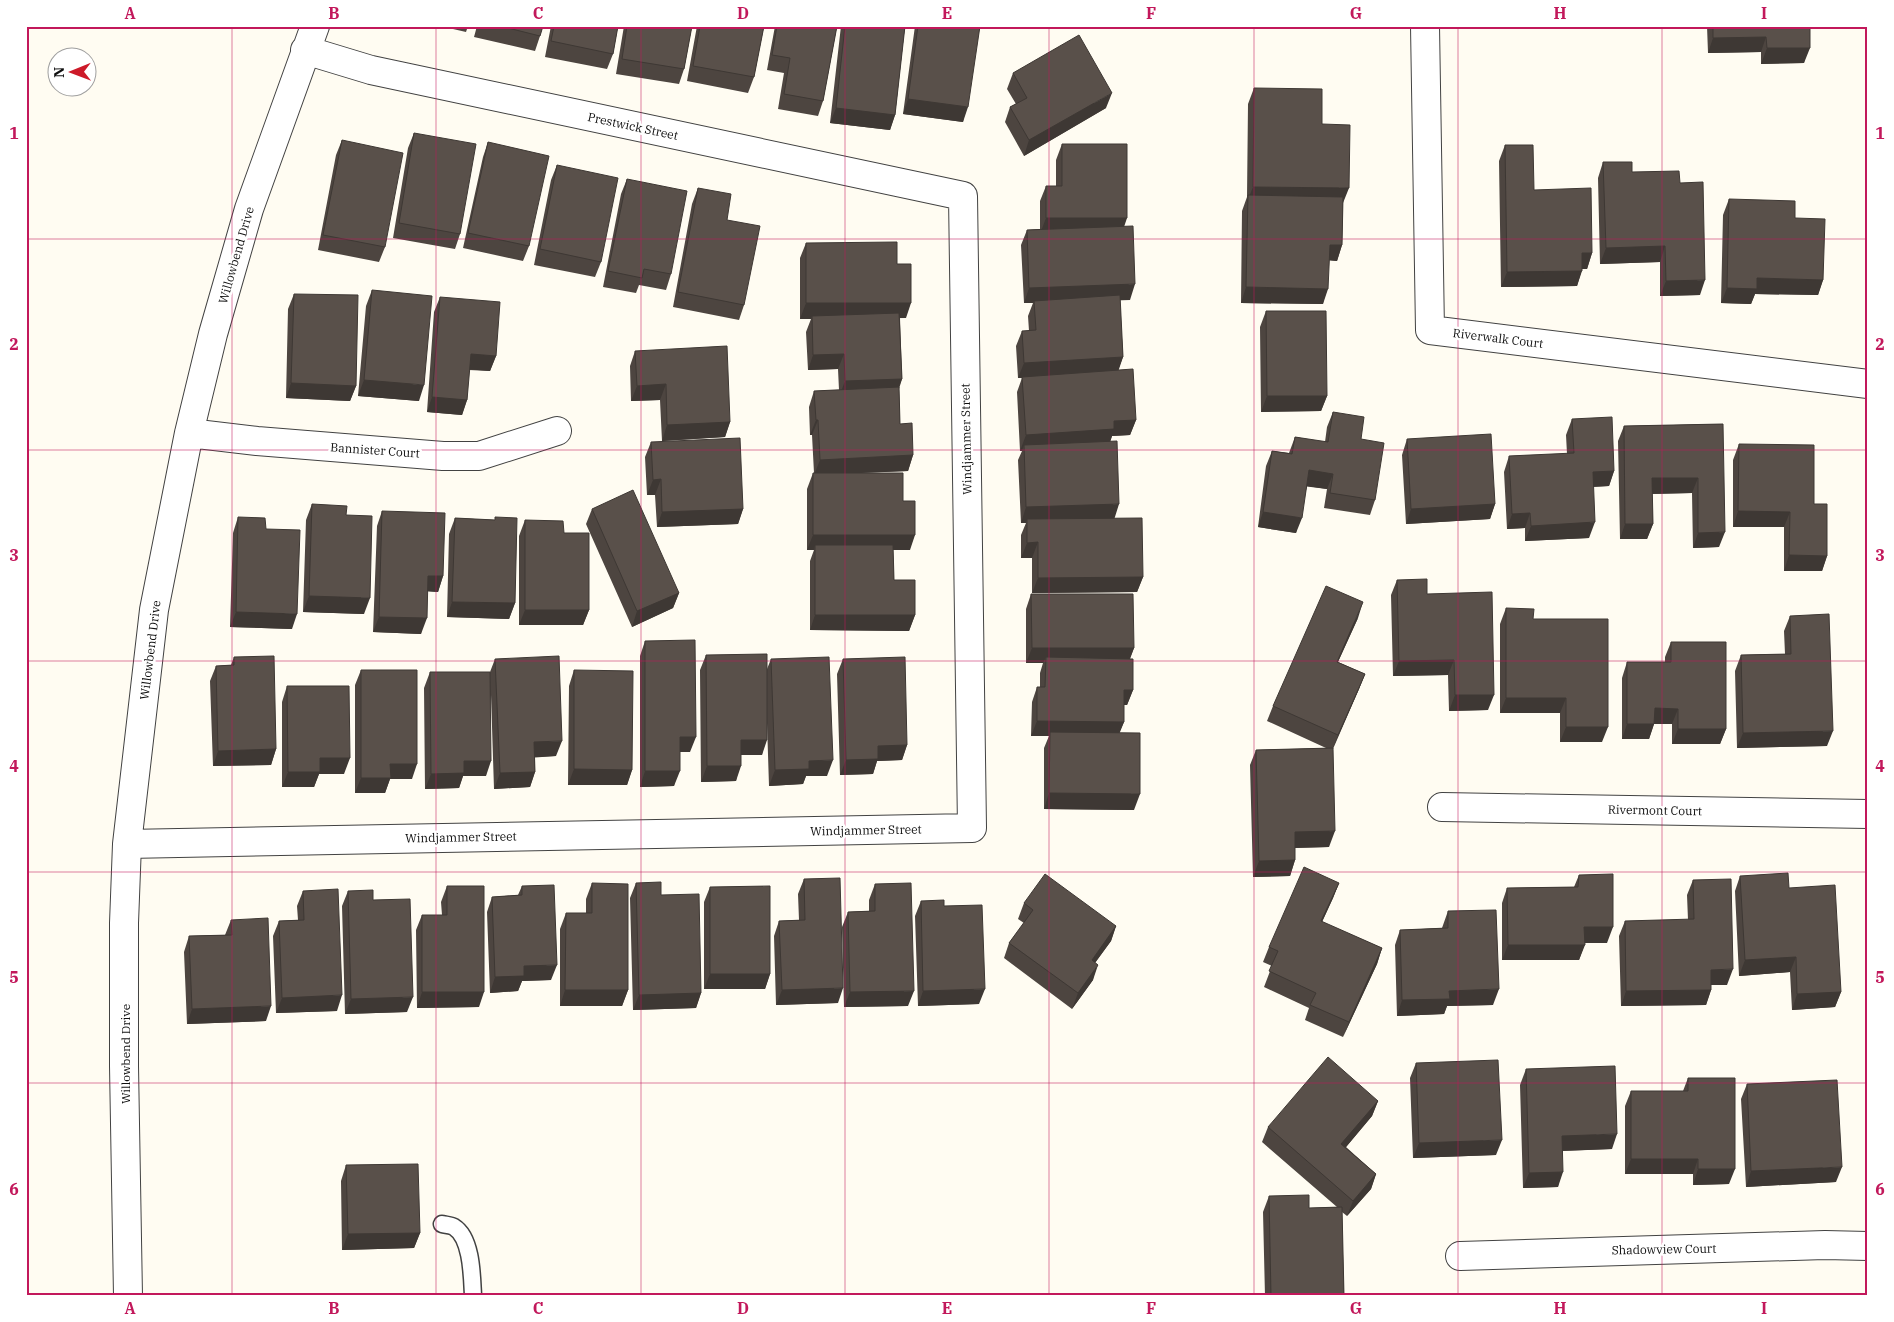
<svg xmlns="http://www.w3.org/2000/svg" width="1894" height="1322" font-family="'IBM Plex Serif',serif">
<rect width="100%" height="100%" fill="#fffcf2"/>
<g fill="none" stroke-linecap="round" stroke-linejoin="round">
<g stroke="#424242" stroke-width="19">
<path id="service" d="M442,1224C446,1225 451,1225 454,1227C472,1238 472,1277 473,1296"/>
</g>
<g stroke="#424242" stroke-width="30">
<path id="minor" d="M1425,26L1430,330L1868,384
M189,433L257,441L443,456H479L557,431
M1442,807L1868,814
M127,844L972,828L963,196L371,70L305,50
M1460,1256L1825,1245L1868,1246
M128,1296L124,1066V923L127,844L154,610L189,433L213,334L249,209L315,26"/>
</g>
<use href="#service" stroke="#fff" stroke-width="16"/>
<use href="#minor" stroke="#fff" stroke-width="28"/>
</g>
<path fill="#4d4540" d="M440,26H468L466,32Z
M477,26H543L540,36L535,51L474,37Z
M551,26H618L613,54L607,69L545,57Z
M624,26H692L684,69L679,84L616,74Z
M697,26H764L754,77L748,93L687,81Z
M775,26H837L823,101L818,116L778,109L784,73L767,70Z
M841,26H905L895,115L890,130L830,123Z
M915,26H980L963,122L903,114Z
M1707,26H1810L1804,63L1761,64V52L1708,53Z
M1013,73L1106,108L1024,156L1005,122L1010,107L1016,104L1007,89Z
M1254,88L1322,124L1343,203L1342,245L1337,261L1329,260L1323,304L1241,303L1242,211L1247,197L1248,104Z
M414,133L460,234L455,249L393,238L408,148Z
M342,140L385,247L379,262L318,250L336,155Z
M488,142L529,246L523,261L463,248L483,157Z
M1062,144L1124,226L1130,300H1120L1123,357L1118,370L1136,420L1130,435L1112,436L1110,442L1114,519L1143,577L1137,592L1032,593V558H1021V535L1026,523H1021L1018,460L1022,451H1020L1017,392L1022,378H1018L1016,346L1022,331H1029L1028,316L1033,303H1024L1021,245L1027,230L1040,229V201L1046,186H1056V160Z
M1505,145L1534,190L1592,253L1587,269H1582L1577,286L1501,287L1499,161Z
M1603,162L1632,172L1680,183L1700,295L1660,296V262L1600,264L1598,178Z
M557,165L601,262L595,277L534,265L551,180Z
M627,179L671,274L666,290L639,285L636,293L603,287L621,194Z
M698,188L744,305L739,320L673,307L692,204Z
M1729,199L1795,218L1823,280L1818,295L1755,294L1751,304L1721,303L1723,215Z
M806,243L897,264L906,318H900L902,379L899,389L900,424L913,455L908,471L855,473L903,501L910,550H893L894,580L915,615L909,631L810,630V561L814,550H807V489L813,473H814L812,435H810L809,407L814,391L839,390L838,369L808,370L806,332L811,319H800V258Z
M372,290L419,401L358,396L366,306Z
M294,294L356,386L350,401L286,398L288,309Z
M440,297L496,356L490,371L469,370L467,400L462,415L427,412L434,312Z
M1266,311L1327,396L1321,411L1261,412L1260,327Z
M635,351L730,422L725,437L662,441L660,400L631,401L630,366Z
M1333,412L1361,439L1375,500L1370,515L1324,508L1327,489L1307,486L1296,533L1258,527L1266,466L1272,451L1289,453L1295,437L1325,442L1327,427Z
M1572,419L1614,471L1609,486L1593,487L1589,538L1525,541V528L1507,529L1504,472L1509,456L1567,454L1566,435Z
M1723,424L1719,547L1693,548L1692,493L1652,494L1653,524L1647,539H1620L1618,441L1624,426Z
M1407,439L1495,504L1490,519L1406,524L1402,455Z
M651,442L743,509L738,524L657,527L655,495H647L645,457Z
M1739,444L1814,504L1827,556L1822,571H1784V527H1733V460Z
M312,504L346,515L364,614L303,612L306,520Z
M592,509L679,593L673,608L632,627L586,524Z
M382,511L443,576L438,592L427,591L421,634L373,632L377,526Z
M238,517L292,629L230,627L233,533Z
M495,517L515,603L509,619L447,617L449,534L455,518L495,520Z
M525,520L564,533L589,610L583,625H519V536Z
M1397,580L1427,594L1488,710L1449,711L1448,675L1393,676L1391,595Z
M1031,594L1134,648L1130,659L1133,690L1127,705H1124V722L1119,733L1134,810L1044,809V748L1049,736H1031L1032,702L1037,687H1040V673L1043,663H1026V609Z
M1506,608L1533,619L1602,742H1560V713H1500V624Z
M1790,616L1827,746L1737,748L1735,671L1741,655L1785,654L1784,631Z
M1358,618L1338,662L1365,674L1359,689L1333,749L1329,847L1295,848V860L1290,876L1253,877L1250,765L1256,750L1326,748L1267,721L1273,706Z
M645,641L690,752H680L674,786L640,787V656Z
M1671,642L1726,729L1720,744H1672V724H1654L1649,739H1622V678L1627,662H1665V657Z
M706,655L767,669L771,659L827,776H806L803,784L769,786L767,723L762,755H741L736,781L701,782L700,670Z
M234,657L276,749L271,765L213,766L210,681L216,666L231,665Z
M495,659L556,756L535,757V772L530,787L494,789L491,695L486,776H463L459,788L425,789L424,688L430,672H490Z
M843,659L907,745L902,760L877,761L873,774L840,775L837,674Z
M361,670L412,779H390L385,793H355V685Z
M574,670L632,770L627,785H568L569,686Z
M287,686L344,774H319L314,787H282V702Z
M1579,875L1607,943H1585L1579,960H1502V903L1507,888L1574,887Z
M1740,876L1789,888L1841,992L1835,1007L1792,1010L1790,972L1739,976L1735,891Z
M804,879L838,1003L776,1005L774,936L779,921L799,920L798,894Z
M1693,880L1727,985H1711V990L1706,1005L1621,1006L1619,936L1625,921L1688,920L1687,895Z
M592,883L628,990L622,1006H560V929L566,913H586V899Z
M636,883L661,895L701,993L696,1008L633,1010L630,898Z
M1339,883L1333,898L1322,922L1382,948L1377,964L1343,1037L1305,1020L1309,1008L1264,987L1272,966L1263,962L1269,947Z
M875,884L908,1006L844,1007L842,927L848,912L869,911V900Z
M447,886L479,1007L417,1008L416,930L422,915H442L441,902Z
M522,886L551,980L522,981L518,991L490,993L487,912L492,897L518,895Z
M710,887L770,974L765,989H704V902Z
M303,891L337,1011L276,1013L273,936L279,921L298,920L297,906Z
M348,891L373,900L407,1012L345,1014L342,906Z
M921,901L944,906L979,1004L918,1006L915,916Z
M1024,903L1116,926L1111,941L1095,963L1093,980L1072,1009L1004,958L1009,943L1024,923L1018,919Z
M1448,911L1493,1005L1447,1006L1444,1014L1397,1016L1395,945L1400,930L1442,928Z
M231,920L266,1021L187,1024L184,952L189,936L225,935Z
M1416,1063L1496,1155L1413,1158L1410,1078Z
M1526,1069L1612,1149L1563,1151L1558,1187L1523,1188L1520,1085Z
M1688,1078L1729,1184L1693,1185V1174H1625V1106L1631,1091H1683Z
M1747,1084L1836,1182L1746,1187L1741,1099Z
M1378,1101L1372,1116L1346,1147L1376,1174L1371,1189L1347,1216L1342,1212L1344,1296H1265L1263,1212L1269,1196L1309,1208L1337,1207L1262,1142L1268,1127Z
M346,1165L420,1233L414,1248L342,1250L341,1181Z"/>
<path fill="#3e3834" d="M1766,37L1761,52L1708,53L1713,38Z
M1767,48H1810L1804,63L1761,64Z
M1112,93L1106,108L1024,156L1029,140Z
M908,99L968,107L963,122L903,114Z
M836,108L895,115L890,130L830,123Z
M1253,187L1349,188L1343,203L1247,202Z
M1046,218H1127L1122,233L1040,234Z
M1330,245H1342L1337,261L1324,260Z
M1665,246L1660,262L1600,264L1606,248Z
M1582,253H1592L1587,269H1576Z
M1582,271L1577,286L1501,287L1507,272Z
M1757,278L1823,280L1818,295L1755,294L1751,304L1721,303L1727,288Z
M1705,280L1700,295L1660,296L1666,281Z
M1135,284L1130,300L1034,303V301L1033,303H1024L1029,288Z
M1246,287L1328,289L1323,304L1241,303Z
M806,303H911L906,318L812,319V316L811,319H800Z
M471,354L496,356L490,371L465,369Z
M844,354L838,369L808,370L813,355Z
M1123,357L1118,372L1018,378L1024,363Z
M902,379L896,394L839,397L845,381Z
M364,380L424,385L419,401L358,396Z
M291,383L356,386L350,401L286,398Z
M666,384L660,400L631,401L637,386Z
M1267,396H1327L1321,411L1261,412Z
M432,397L467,400L462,415L427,412Z
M816,420H818L812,435H810Z
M1136,420L1130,435L1112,436L1109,445H1024L1022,451H1020L1026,435L1114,421Z
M730,422L725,437L662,441L667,425Z
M913,455L908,471L814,475L820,460Z
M1309,470L1333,474L1327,489L1303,486Z
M1614,471L1609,486L1587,487L1593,472Z
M1652,478H1698L1692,493L1646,494Z
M661,479L655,495H647L653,480Z
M1119,504L1114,520L1027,519L1026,523H1021L1026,507Z
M1495,504L1490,519L1406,524L1411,509Z
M743,509L738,524L657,527L662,512Z
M1738,511L1790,512L1784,527H1733Z
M1263,512L1302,518L1296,533L1258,527Z
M1530,513L1525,528L1507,529L1512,514Z
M1595,522L1589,538L1525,541L1531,526Z
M1625,524H1653L1647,539H1620Z
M1725,532L1719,547L1693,548L1698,533Z
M813,535H915L910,550H815V545L814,550H807Z
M1038,542L1032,558H1021L1027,543Z
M1789,555L1827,556L1822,571H1784Z
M428,576H443L438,592L422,591Z
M1143,577L1137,592L1032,593L1038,578Z
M679,593L673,608L632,627L637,611Z
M309,596L370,598L364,614L303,612Z
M452,602L515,603L509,619L447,617Z
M1363,602L1358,618L1331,677L1337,662Z
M525,610H589L583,625H519Z
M236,612L297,614L292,629L230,627Z
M815,615H915L909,631L810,630Z
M379,617L427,618L421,634L373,632Z
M1032,648H1134L1128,663L1046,657L1043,663H1026Z
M1454,660L1448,675L1393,676L1399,661Z
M1365,674L1359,689L1332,750L1338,735Z
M1124,690H1133L1127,705H1118Z
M1455,695H1494L1488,710L1449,711Z
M1506,698H1566L1560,713H1500Z
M1655,708L1678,709L1672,724H1654L1649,739H1622L1627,724Z
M1037,721L1124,722L1118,737L1050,732L1049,736H1031Z
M1566,727H1608L1602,742H1560Z
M1678,729H1726L1720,744H1672Z
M1833,731L1827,746L1737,748L1743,733Z
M680,737H696L690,752H674Z
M741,740H767L762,755H736Z
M562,741L556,756L528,758L534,742Z
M907,745L902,760L877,761L873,774L840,775L846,760L878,746Z
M276,749L271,765L213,766L218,751Z
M320,758H350L344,774H319L314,787H282L288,772Z
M833,760L827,776H806L803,784L769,786L775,770L809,761Z
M464,761H491L486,776H463L459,788L425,789L431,774Z
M390,764H417L412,779H390L385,793H355L361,778Z
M707,766H741L736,781L701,782Z
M574,769L632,770L627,785H568Z
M645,771H680L674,786L640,787Z
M535,772L530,787L494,789L500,773Z
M1049,793L1140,794L1134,810L1044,809Z
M1335,831L1329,847L1289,848L1295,832Z
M1295,860L1290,876L1253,877L1259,861Z
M1339,883L1333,898L1315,937L1321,921Z
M1116,926L1111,941L1086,975L1092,960Z
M1584,927H1613L1607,943H1579Z
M1508,945H1585L1579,960H1502Z
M1382,948L1377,964L1343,1037L1349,1022Z
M1796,957L1790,972L1739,976L1745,960Z
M557,965L551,980L522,981L518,991L490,993L495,977L524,966Z
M1098,965L1093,980L1072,1009L1078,993Z
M1733,969L1727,985H1705L1711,970Z
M710,974H770L765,989H704Z
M843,988L838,1003L776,1005L782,990Z
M985,989L979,1004L918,1006L923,991Z
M1499,989L1493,1005L1447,1006L1444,1014L1397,1016L1402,1000L1449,991Z
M565,990H628L622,1006H560Z
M1711,990L1706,1005L1621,1006L1626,991Z
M914,991L908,1006L844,1007L850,992Z
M422,992H484L479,1007L417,1008Z
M1841,992L1835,1007L1792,1010L1797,994Z
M701,993L696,1008L633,1010L639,995Z
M342,995L337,1011L276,1013L282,998Z
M413,997L407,1012L345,1014L351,999Z
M271,1006L266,1021L187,1024L192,1009Z
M1378,1101L1372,1116L1336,1159L1341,1144Z
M1617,1134L1612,1149L1557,1151L1562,1136Z
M1502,1140L1496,1155L1413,1158L1419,1143Z
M1631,1159H1698L1693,1174H1625Z
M1842,1167L1836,1182L1746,1187L1751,1171Z
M1698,1169H1735L1729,1184L1693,1185Z
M1563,1172L1558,1187L1523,1188L1529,1173Z
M1376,1174L1371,1189L1347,1216L1353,1201Z
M420,1233L414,1248L342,1250L348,1234Z"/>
<path fill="#59504a" stroke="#3e3834" d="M500,26H543L540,36Z
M554,26H618L613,54L551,41Z
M627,26H692L684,69L622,59Z
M700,26H764L754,77L693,66Z
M777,26H837L823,101L784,94L790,58L772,55Z
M845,26H905L895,115L836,108Z
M918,26H980L968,107L908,99Z
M1713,26H1810V48H1767L1766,37L1713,38Z
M1079,35L1112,93L1029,140L1010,107L1027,98L1013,73Z
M1254,88L1322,89V124L1350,125L1349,188L1253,187Z
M414,133L476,144L460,234L399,223Z
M342,140L403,153L385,247L323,235Z
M488,142L549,156L529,246L468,233Z
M1062,144H1127V218H1046V186H1062Z
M1505,145H1533L1534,190L1591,188L1592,253H1582V271L1507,272Z
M1603,162H1632V172L1679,171L1680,183L1703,182L1705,280L1666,281L1665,246L1606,248Z
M557,165L618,178L601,262L540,249Z
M627,179L687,191L671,274L644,269L642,278L608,271Z
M698,188L731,194L727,220L760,226L744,305L678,292Z
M1248,195L1343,197L1342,245H1330L1328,289L1246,287Z
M1729,199L1795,201V218L1825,219L1823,280L1757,278V289L1727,288Z
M1133,226L1135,284L1029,288L1027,230Z
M897,242V264H911V303H806V243Z
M372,290L432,296L424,385L364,380Z
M294,294L358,295L356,386L291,383Z
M1120,295L1123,357L1024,363L1022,331L1036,330L1034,301Z
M440,297L500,302L496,356L471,354L467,400L432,397Z
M1266,311H1326L1327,396H1267Z
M899,313L902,379L845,381L844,354L813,355L812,316Z
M727,346L730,422L667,425L666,384L637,386L635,351Z
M1133,369L1136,420L1114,421V429L1026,435L1022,377Z
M899,387L900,424L912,423L913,455L820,460L818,420H816L814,391Z
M1333,412L1364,417L1361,439L1384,443L1375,500L1330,493L1333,474L1309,470L1302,518L1263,512L1272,451L1292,454L1295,437L1328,442Z
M1612,417L1614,471L1593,472L1595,522L1531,526L1530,513L1512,514L1509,456L1574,453L1572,419Z
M1723,424L1725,532L1698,533V478H1652L1653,524H1625L1624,426Z
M1491,434L1495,504L1411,509L1407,439Z
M740,438L743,509L662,512L661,479L653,480L651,442Z
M1117,441L1119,504L1026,507L1024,445Z
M1739,444L1814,445V504H1827V556L1789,555L1790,512L1738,511Z
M813,473H903V501H915V535H813Z
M633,490L679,593L637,611L592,509Z
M312,504L347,506L346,515L372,516L370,598L309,596Z
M382,511L445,513L443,576H428L427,618L379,617Z
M238,517L265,518L266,529L300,530L297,614L236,612Z
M495,517L517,518L515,603L452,602L455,518L495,520Z
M1142,518L1143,577L1038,578V542L1027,543V519Z
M525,520L563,521L564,533H589V610H525Z
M815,545H893L894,580H915V615H815Z
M1427,579V594L1492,592L1494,695H1455L1454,660L1399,661L1397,580Z
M1326,586L1363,602L1337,662L1365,674L1338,735L1273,706Z
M1031,594H1133L1134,648H1032Z
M1506,608L1534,609L1533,619H1608V727H1566V698H1506Z
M1829,614L1833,731L1743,733L1741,655L1791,654L1790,616Z
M695,640L696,737H680V771H645V641Z
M1671,642H1726V729H1678V709L1655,708L1654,724H1627V662H1671Z
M767,654V740H741V766H707L706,655Z
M274,656L276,749L218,751L216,666L234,665V657Z
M559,656L562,741L534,742L535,772L500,773L495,659Z
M829,657L833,760L809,761V769L775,770L771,659Z
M905,657L907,745L878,746V759L846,760L843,659Z
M1046,657L1133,659V690H1124V722L1037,721V687H1045Z
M361,670H417V764H390L391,778H361Z
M574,670L633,671L632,770L574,769Z
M430,672H490L491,761H464V773L431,774Z
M287,686H349L350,758H320V772H288Z
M1050,732L1140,733V794L1049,793Z
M1333,748L1335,831L1295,832V860L1259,861L1256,750Z
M1304,867L1339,883L1321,921L1382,948L1349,1022L1310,1005L1316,993L1269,971L1278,951L1269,947Z
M1788,873L1789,888L1835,885L1841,992L1797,994L1796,957L1745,960L1740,876Z
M1045,874L1116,926L1092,960L1098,965L1078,993L1009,943L1033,910L1024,903Z
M1613,874V927H1584L1585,945H1508L1507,888L1578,887L1579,875Z
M840,878L843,988L782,990L779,921L805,920L804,879Z
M1731,879L1733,969L1711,970V990L1626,991L1625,921L1694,919L1693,880Z
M661,882V895L699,894L701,993L639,995L636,883Z
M592,883L628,884V990H565L566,913H592Z
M911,883L914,991L850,992L848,912L875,911V884Z
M554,885L557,965L524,966V976L495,977L492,897L522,895V886Z
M447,886H484V992H422V915H447Z
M770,886V974H710V887Z
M338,889L342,995L282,998L279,921L304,920L303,891Z
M373,890V900L410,899L413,997L351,999L348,891Z
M944,900V906L982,905L985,989L923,991L921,901Z
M1496,910L1499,989L1449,991L1450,999L1402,1000L1400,930L1448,928V911Z
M268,918L271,1006L192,1009L189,936L232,935L231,920Z
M1328,1057L1378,1101L1341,1144L1376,1174L1353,1201L1268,1127Z
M1498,1060L1502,1140L1419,1143L1416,1063Z
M1615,1066L1617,1134L1562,1136L1563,1172L1529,1173L1526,1069Z
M1688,1078H1735V1169H1698V1159H1631V1091H1688Z
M1837,1080L1842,1167L1751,1171L1747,1084Z
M418,1164L420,1233L348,1234L346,1165Z
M1309,1195V1208L1342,1207L1344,1296H1271L1269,1196Z"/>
<path fill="none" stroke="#c2185b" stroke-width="1" stroke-opacity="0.55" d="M232,26V1296M436,26V1296M641,26V1296M845,26V1296M1049,26V1296M1254,26V1296M1458,26V1296M1662,26V1296M26,239H1868M26,450H1868M26,661H1868M26,872H1868M26,1083H1868"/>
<g text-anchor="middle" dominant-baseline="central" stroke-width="5" stroke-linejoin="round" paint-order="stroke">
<g font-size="12" fill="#0f0f0f" stroke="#fff">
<text transform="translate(633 126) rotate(12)">Prestwick Street</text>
<text transform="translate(236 255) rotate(-74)">Willowbend Drive</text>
<text transform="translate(1498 338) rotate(7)">Riverwalk Court</text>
<text transform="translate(966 439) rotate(-91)">Windjammer Street</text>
<text transform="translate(375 450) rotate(4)">Bannister Court</text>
<text transform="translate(150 650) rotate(-83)">Willowbend Drive</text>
<text transform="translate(1655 810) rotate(1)">Rivermont Court</text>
<text transform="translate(866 830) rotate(-1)">Windjammer Street</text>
<text transform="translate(461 837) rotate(-1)">Windjammer Street</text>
<text transform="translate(125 1054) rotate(-90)">Willowbend Drive</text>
<text transform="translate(1664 1249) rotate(-1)">Shadowview Court</text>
</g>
</g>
<rect width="1894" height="1322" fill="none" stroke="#ffffff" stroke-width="55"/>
<g transform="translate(72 72) rotate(269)"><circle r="24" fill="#ffffff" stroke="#9f9f9f"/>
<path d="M0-4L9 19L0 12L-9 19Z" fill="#cd1a29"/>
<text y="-8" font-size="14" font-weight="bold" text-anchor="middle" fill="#0f0f0f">N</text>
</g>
<rect x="28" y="28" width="1838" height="1266" fill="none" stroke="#c2185b" stroke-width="2"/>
<g font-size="16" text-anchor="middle" font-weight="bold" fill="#c2185b">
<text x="130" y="19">A</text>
<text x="334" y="19">B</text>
<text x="538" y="19">C</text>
<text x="743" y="19">D</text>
<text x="947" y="19">E</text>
<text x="1151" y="19">F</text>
<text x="1356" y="19">G</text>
<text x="1560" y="19">H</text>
<text x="1764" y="19">I</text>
<text x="14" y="139">1</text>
<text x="1880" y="139">1</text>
<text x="14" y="350">2</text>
<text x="1880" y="350">2</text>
<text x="14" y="561">3</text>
<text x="1880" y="561">3</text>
<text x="14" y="772">4</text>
<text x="1880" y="772">4</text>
<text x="14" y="983">5</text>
<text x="1880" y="983">5</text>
<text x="14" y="1195">6</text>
<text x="1880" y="1195">6</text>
<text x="130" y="1314">A</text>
<text x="334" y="1314">B</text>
<text x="538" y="1314">C</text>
<text x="743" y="1314">D</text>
<text x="947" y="1314">E</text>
<text x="1151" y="1314">F</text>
<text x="1356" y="1314">G</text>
<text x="1560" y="1314">H</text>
<text x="1764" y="1314">I</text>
</g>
</svg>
